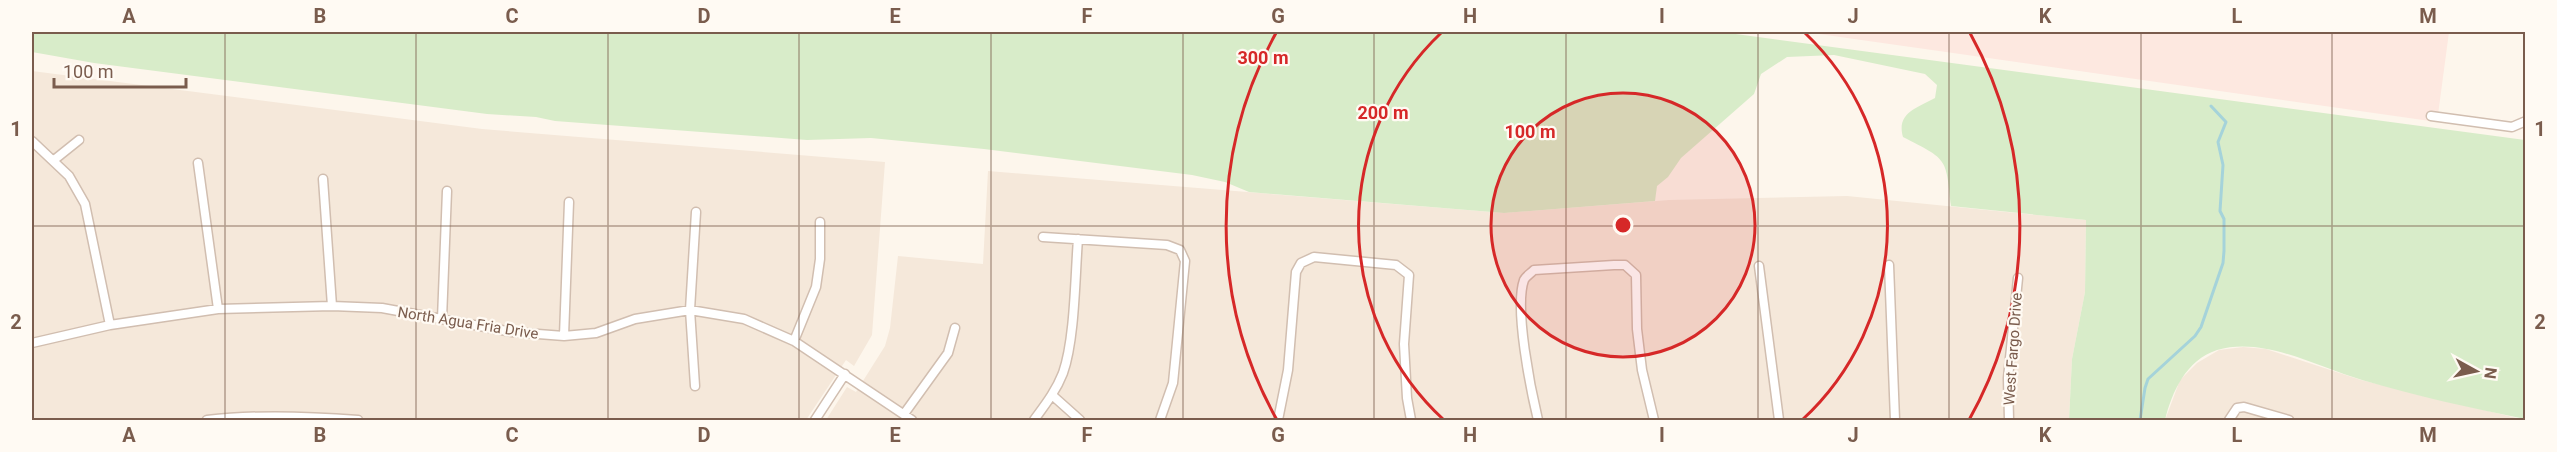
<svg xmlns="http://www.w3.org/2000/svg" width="2557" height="452" font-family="Roboto,sans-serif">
<rect width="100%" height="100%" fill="#fdf6ec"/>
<path fill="#f5e8da" d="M32,71L482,129L885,162L872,335L854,366L846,360L806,420H32Z
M988,171L1504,213L1669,200L1847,196L2086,220L2085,292L2072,359L2069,420H826L847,387L856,392L885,346L890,328L898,256L983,264Z
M2243,347L2266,349L2361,380L2525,420H2165L2180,380L2197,363L2219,350Z"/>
<path fill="#fde8e0" d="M1805,32H2449L2437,122Z"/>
<path fill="#d8ecc9" d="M32,32H1721L2525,140V419C2471,408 2416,396 2362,380C2317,367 2264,336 2217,350C2186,360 2172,392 2165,420H2069L2072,359L2085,292L2086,220L1951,206C1946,156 1947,160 1903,137C1896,113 1917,108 1935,98L1937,85L1925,74L1834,55L1787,57L1761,74L1754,94L1681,158L1668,177L1657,186L1655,201L1504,213L1249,192L1225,182L1192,175L984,149L871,138L807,140L555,121L536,117L487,114L94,63L32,52Z"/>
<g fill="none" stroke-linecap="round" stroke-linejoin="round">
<path stroke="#a5d3da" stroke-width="3" d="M2140,420L2145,388L2148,379L2195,336L2201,327L2223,263L2224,251V219L2220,211L2223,165L2218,142L2226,122L2211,106"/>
<g stroke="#d1beb0" stroke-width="11">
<path id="minor" d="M2431,116L2512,127L2526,121
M32,141L69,176L85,204L110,325
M54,160L79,140
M198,163L218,309
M323,179L332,306
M1043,237L1167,245L1180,250L1185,261L1173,383L1160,420
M1889,265L1895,420
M1759,266L1779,420
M442,319L447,191
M564,336L569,202
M794,341L816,287L820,259V222
M32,343L110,325L218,309L332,306L382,308L512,332L564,336L596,333L635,319L690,310L744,319L794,341L912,420
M695,386L690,310L696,212
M1052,395L1080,420
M904,414L948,353L955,328
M207,420C257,414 308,416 358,420
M815,420L845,374
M1034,420C1045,405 1056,391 1063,373C1075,339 1075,276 1078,239
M1278,420L1288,370L1296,272L1301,263L1314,257L1396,265L1409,275L1404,344L1407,398L1411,420
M1538,420C1531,391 1514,308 1524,280C1526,276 1530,274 1534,270L1614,265H1625L1636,275L1637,329L1642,370L1654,420
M2009,420L2008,378L2018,278
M2229,420L2237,408L2244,407L2289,420"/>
</g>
<use href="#minor" stroke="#fff" stroke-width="8"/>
</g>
<path fill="none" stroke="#7a5c4d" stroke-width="1.5" stroke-opacity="0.55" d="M225,32V420M416,32V420M608,32V420M799,32V420M991,32V420M1183,32V420M1374,32V420M1566,32V420M1758,32V420M1949,32V420M2141,32V420M2332,32V420M32,226H2526"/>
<circle cx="1623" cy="225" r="132" fill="#d62828" fill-opacity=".12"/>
<g fill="none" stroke="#d62828" stroke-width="3">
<circle cx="1623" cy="225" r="132"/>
<path d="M1444 420A265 265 0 0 1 1441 33M1805 33A265 265 0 0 1 1802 420"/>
<path d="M1277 420A397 397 0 0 1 1276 33M1970 33A397 397 0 0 1 1969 420"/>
</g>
<g text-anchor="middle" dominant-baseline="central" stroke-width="4.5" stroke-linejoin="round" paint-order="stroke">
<g font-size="15" fill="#7a5c4d" stroke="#fffaf3">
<text transform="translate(468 323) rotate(9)">North Agua Fria Drive</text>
<text transform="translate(2013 349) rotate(-86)">West Fargo Drive</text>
</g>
</g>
<circle cx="1623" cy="225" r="9" fill="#d62828" stroke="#fffaf3" stroke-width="3"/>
<g font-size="18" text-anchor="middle" font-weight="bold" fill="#d62828" stroke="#fffaf3" stroke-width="4.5" stroke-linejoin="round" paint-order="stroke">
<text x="1263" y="64">300 m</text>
<text x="1383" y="119">200 m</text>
<text x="1530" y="138">100 m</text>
</g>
<rect width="2557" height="452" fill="none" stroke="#fffaf3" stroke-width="66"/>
<g transform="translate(2476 371) rotate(98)" stroke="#fffaf3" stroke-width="4.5" paint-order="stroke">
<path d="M0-4.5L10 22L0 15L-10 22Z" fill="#7a5c4d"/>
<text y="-9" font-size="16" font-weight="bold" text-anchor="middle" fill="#7a5c4d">N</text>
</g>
<path d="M54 78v9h132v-9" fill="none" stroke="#7a5c4d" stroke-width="3"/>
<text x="63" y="78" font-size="18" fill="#7a5c4d" stroke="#fffaf3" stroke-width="4.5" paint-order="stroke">100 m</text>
<rect x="33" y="33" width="2491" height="386" fill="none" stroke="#7a5c4d" stroke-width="2"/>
<g font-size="20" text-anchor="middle" font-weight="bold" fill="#7a5c4d">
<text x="129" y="23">A</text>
<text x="320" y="23">B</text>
<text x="512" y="23">C</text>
<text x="704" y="23">D</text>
<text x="895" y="23">E</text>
<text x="1087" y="23">F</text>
<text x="1278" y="23">G</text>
<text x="1470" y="23">H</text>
<text x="1662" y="23">I</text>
<text x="1853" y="23">J</text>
<text x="2045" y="23">K</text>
<text x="2237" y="23">L</text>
<text x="2428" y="23">M</text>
<text x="16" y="136">1</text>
<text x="2540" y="136">1</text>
<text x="16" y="329">2</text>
<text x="2540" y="329">2</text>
<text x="129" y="442">A</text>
<text x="320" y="442">B</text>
<text x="512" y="442">C</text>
<text x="704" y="442">D</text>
<text x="895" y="442">E</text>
<text x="1087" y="442">F</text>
<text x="1278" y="442">G</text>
<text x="1470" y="442">H</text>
<text x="1662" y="442">I</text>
<text x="1853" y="442">J</text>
<text x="2045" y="442">K</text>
<text x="2237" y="442">L</text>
<text x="2428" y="442">M</text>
</g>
</svg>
